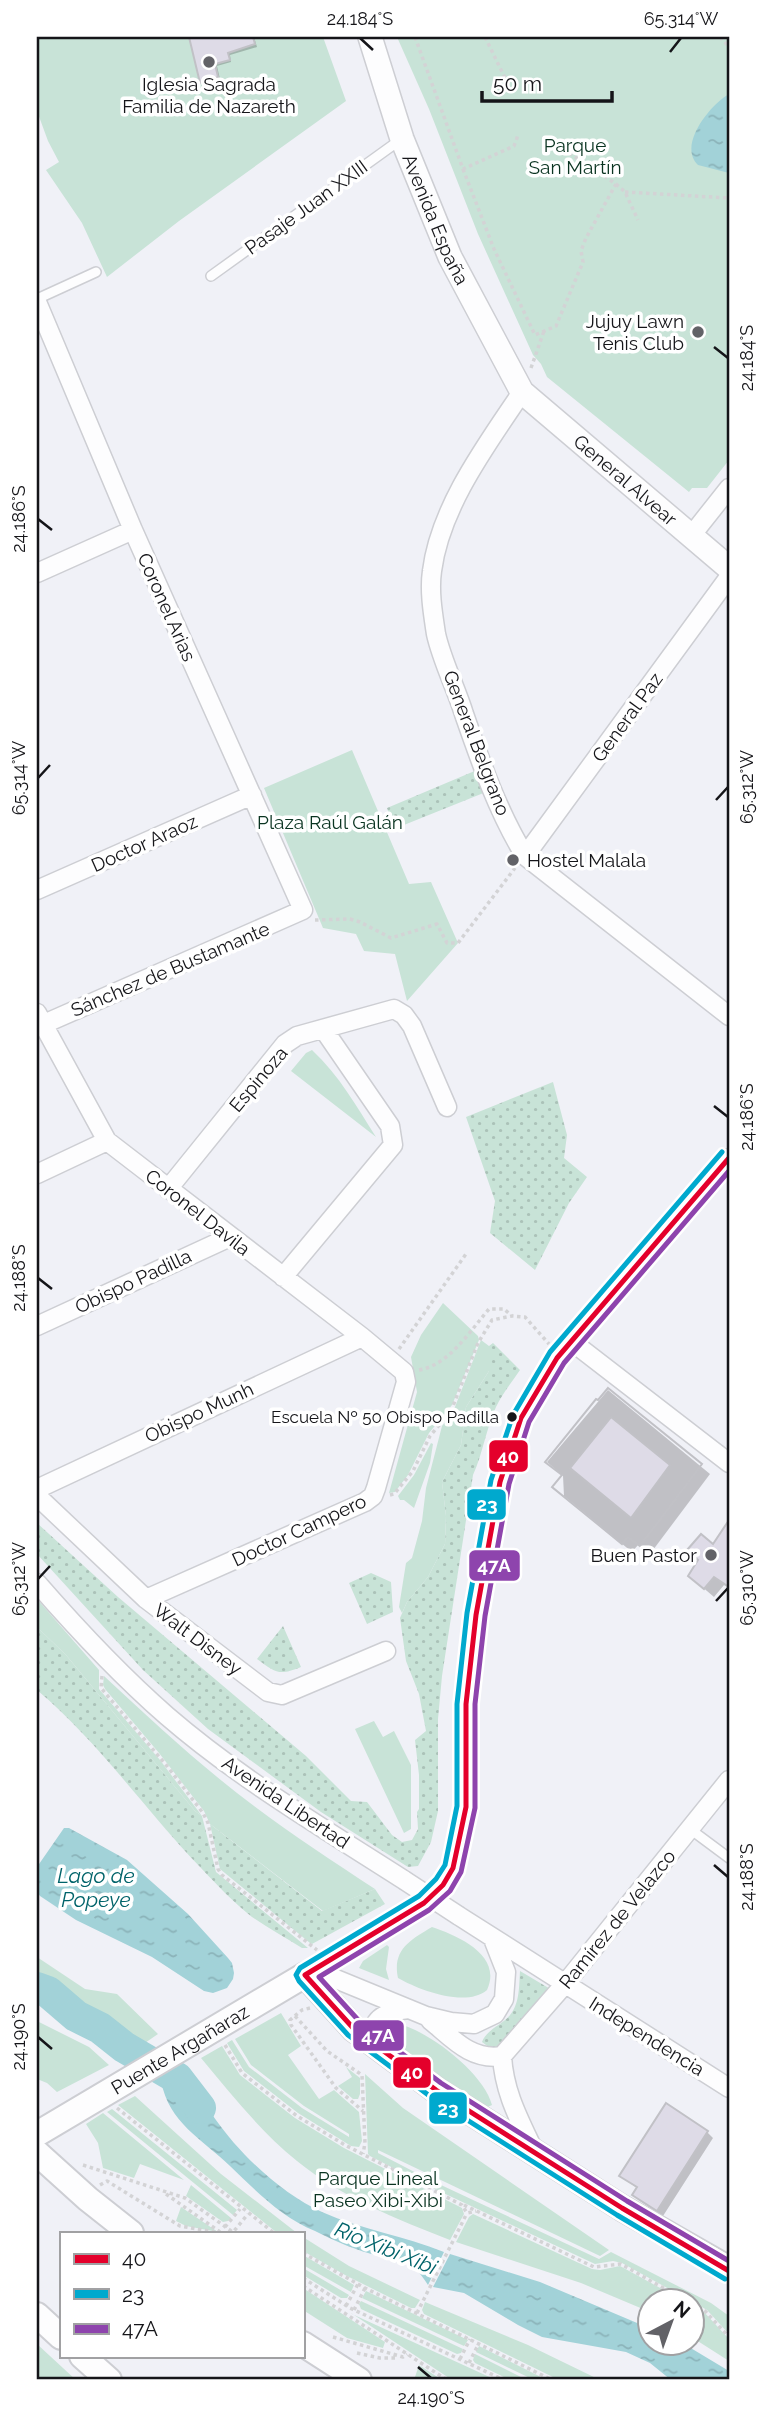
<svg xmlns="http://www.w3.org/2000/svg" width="766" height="2417" font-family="Raleway,sans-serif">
<defs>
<pattern id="grass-dots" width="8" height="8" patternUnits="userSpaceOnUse" patternTransform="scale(1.75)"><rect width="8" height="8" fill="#c8e3d7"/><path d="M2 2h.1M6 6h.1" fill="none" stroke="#abc2b8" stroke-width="1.8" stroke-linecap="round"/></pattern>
<pattern id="water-ripples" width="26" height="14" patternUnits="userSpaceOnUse" patternTransform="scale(1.75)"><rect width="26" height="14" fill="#a2d2d8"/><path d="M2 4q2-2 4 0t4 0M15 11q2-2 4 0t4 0" fill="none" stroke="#8bb3b9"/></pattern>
</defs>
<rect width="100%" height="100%" fill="#f0f1f7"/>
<path fill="url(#grass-dots)" d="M477,770L486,792L394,829L387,808Z
M553,1082L567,1135L564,1158L587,1177L569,1203L535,1270L490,1233L495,1201L466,1117Z
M493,1343L520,1370C512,1382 502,1394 496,1407C486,1429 483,1453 473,1475L442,1676L438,1719V1811L431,1842L418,1866L408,1867L321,1812L208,1729L143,1670L37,1554V1523L118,1597L306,1756L351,1801L367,1802L392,1835L402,1842L412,1840L418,1829L417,1812L419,1809V1775L415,1740L426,1731L419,1694L406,1661L400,1618L407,1602L428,1577L445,1544L446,1516L442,1482L461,1445L466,1407L489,1371V1346Z
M371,1573L391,1582L393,1612L367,1624L349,1583Z
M283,1626L301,1667C279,1676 276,1673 257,1659Z
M37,1627L66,1655L195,1811L202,1816L216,1872L308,1948H302C286,1938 268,1928 252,1917C234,1903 217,1885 201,1868C145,1810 99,1742 37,1690Z
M210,1824L322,1911L375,1889L385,1904L312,1944L310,1943L220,1869Z
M520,1971L552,1990L507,2045L490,2048L482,2042C487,2029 502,2025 510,2015C520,2003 519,1985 520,1971Z"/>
<path fill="#c8e3d7" d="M37,37H323L346,101L179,221L107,277L82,223L46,170L59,162L48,141L37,111Z
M397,37H729V460L707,488H692L689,492L547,377L541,364L533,355L478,234L429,109Z
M352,750L409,884L431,882L458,943L407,1001L395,954L364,951L356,934L323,928L264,788Z
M312,1050C339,1075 357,1107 376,1137L291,1071L306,1053Z
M443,1303L478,1336L479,1340L452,1405L429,1433L408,1475L395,1492L389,1493L417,1392L411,1357L421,1335Z
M481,1340L489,1346V1371L466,1407L461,1445L442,1482L446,1516L445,1544L428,1577L407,1602L402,1613L399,1607L406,1563L412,1558L422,1521L426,1488L442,1426L453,1412Z
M431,1443L433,1444L430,1463L414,1508L404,1500H400L398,1496L414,1475Z
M37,1599L99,1670V1689L160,1760L202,1816L195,1811L66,1655L37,1627Z
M104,1676C147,1716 191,1757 237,1793C282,1828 328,1858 375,1889L323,1911L210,1824L204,1811L159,1753L105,1689L103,1685Z
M374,1721L383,1737L394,1731L411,1765V1829L404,1833L355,1729Z
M432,1927C458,1936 503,1955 487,1990C466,2008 419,1990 398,1978C392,1950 410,1940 432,1927Z
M387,1945L389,1947L386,1969L389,1980L359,1968L363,1961Z
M37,1957L85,1989L117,1994L158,2034L142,2045C111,2017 72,2000 37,1978Z
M281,2013L301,2046L288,2055L319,2099L334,2090L359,2112L362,2141L359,2147L351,2146L298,2113L244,2071L227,2043L232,2040L249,2067L302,2108L349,2137V2134L304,2106L251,2065L235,2039Z
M37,2021L89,2047L109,2065L57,2092L47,2083L37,2079Z
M396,2023C428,2030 484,2073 492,2105L483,2109L478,2107L384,2037L389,2027Z
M222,2046L240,2075L295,2118L344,2148L462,2208L464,2214L450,2240C396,2219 343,2198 297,2161C260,2131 231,2094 201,2058Z
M346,2067L360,2078V2094L358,2099H353L338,2086L352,2077Z
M365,2074L403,2108L609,2250L600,2256L378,2150V2153L426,2178L599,2259L611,2252L711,2303L729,2316V2334L707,2310L622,2263L613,2261L595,2264L424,2184L370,2156L368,2154Z
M135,2096L221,2174L297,2233L276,2232L118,2105Z
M112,2109L237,2210L233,2215L107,2112Z
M103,2113L184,2180L140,2164L134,2178L103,2168L98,2143L86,2124Z
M191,2185L231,2218L228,2221L223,2222L186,2196Z
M181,2207L218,2232L186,2226L176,2221Z
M473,2214L592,2269L600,2270L620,2266L684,2301L650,2302V2312L581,2283L456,2242L469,2217Z
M303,2237L349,2266L420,2300L415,2308H411L345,2275L303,2251Z
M303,2255L354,2285L351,2292L303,2265Z
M303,2268L349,2295L347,2298H341L303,2275Z
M303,2288L385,2342L383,2348L347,2338L303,2310Z
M366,2291L468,2340L464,2346L362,2298Z
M361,2301L463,2349L461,2353L457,2354L361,2309L359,2304Z
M425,2302L528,2345L600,2380H559L424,2314L422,2310Z
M693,2306L704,2312L729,2339V2361L693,2338Z
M351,2313L352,2314L496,2380H452Z
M37,2344L76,2380H37Z
M479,2346L547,2380H534L476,2352Z
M475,2354L525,2379L528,2380H510L475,2363L473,2360Z
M419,2365L442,2380H414Z"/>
<path fill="url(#water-ripples)" d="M729,94V173L698,165C677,145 711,104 729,94Z
M64,1828H69L127,1860L188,1914L228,1958L232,1963L234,1973L233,1979L227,1988L213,1993L204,1991L152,1957L76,1920L40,1896L37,1892V1867Z
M37,1978L127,2031L142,2045L125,2056L77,2033L53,2008L37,1999Z
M187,2066C207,2123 267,2187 322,2212C362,2230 405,2236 444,2252L428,2285C424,2279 420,2273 415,2268C404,2260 392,2259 380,2256C357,2251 335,2241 315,2231C281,2217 256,2191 230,2166C202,2139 169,2123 161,2081Z
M450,2254L540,2282L649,2328L650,2344H684L729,2371V2380H671L650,2363L626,2352L542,2337L518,2325L464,2293L433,2287Z"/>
<path fill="#0003" d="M191,37H254L257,47L230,55L231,62L217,66L220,79L204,84Z
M608,1390L710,1474L650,1554L638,1545L632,1552L564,1496L563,1476L547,1462Z
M729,1524V1588L724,1585L714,1597L700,1585L714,1547Z
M707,2132L713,2138L663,2216L640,2201L634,2195L638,2189L621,2176Z"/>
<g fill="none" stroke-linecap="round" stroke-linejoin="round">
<path stroke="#a2d2d8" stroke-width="32" d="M37,1988L48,1992L76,2016L100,2028L124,2047L177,2078L200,2108"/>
</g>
<path fill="#dedbe7" stroke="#c1c1c6" stroke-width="2" fill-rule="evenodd" d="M189,37H253L255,44L228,53L230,60L215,64L218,77L200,83Z
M608,1388L702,1464L640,1546L628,1537L622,1544L552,1487L562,1475L545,1462L596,1399L598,1400ZM611,1417L670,1465L631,1518L570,1468Z
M608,1388L702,1464L640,1546L628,1537L622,1544L552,1487L562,1475L545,1462L596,1399L598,1400Z
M729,1520V1587L714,1577L704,1589L688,1576L698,1560L687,1550L701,1534L713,1544Z
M666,2103L708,2131L657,2211L632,2195L637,2187L619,2176Z"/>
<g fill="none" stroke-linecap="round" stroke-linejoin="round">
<g stroke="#cdced3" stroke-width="12">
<path id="service" d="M211,276L400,140
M37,299L96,272
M690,1829L729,1858"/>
</g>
<g stroke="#cdced3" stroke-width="21">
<path id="minor" d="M37,302L133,530L303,910L37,1027
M522,392C487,444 440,507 432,571C429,591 433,614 436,634C442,661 456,688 464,714C481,763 498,812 525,856L729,1016
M691,536L729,488
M37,573L133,530
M525,856L729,577
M37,890L252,795
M37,1013L107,1141L362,1337L404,1372L406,1382L376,1488L373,1496L365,1502L146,1599
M37,1174L107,1141
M168,1189L285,1044L297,1036L394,1009L404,1015L412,1026L447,1107
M283,1277L393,1145L390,1126L324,1030
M37,1326L230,1237
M571,1341L729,1463
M37,1489L362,1337
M37,1496L146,1599L268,1692L282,1695L386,1651
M37,1583C78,1630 120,1675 167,1716C240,1779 323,1828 404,1880
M459,1916L729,2088
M314,1970L426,2016L451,2022L474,2024L495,2014L504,1999L506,1972L493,1939
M305,1975L424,1903L443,1885L453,1868L466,1807V1704L476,1615L500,1482L521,1418L557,1358L729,1158
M430,2020C452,2038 471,2061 502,2056
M384,2050C381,2045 376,2039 375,2034C370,2015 397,2010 409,2009
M502,2056L564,1985L729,1780
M502,2056C504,2092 519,2119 534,2151"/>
</g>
<g stroke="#cdced3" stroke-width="26">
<g id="tertiary">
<path id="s1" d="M370,37L402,139L450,257L522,392L729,568"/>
</g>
</g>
<g stroke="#cdced3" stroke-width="28">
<g id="secondary">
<path id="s2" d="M37,2134L305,1975L354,2029L436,2090L622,2208L729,2269"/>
<path d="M37,2153L88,2199L131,2233"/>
<path d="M37,2315L61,2337"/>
<path d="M303,2344L359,2380"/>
<path d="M82,2356L109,2380"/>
</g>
</g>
<path stroke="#d3d3d5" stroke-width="3.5" stroke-dasharray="3.5 3.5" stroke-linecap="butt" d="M415,37L463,169L514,146L518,135
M485,37L507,82
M720,37L729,47
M463,169L494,249L535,335L556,326L583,262L581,251L586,238L616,184L548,139
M616,184L625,192L638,220
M625,192L729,198
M531,368L544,331
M315,920L350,919L360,922L391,938L437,924L447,943H458L515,868
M399,1349L466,1254
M419,1370C449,1365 470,1331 489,1309H504L512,1316
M390,1495L394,1494L413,1471L430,1436L451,1411L478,1343L492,1320L512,1316L525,1317L549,1344
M102,1676L101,1688L167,1766L203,1813L208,1823L218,1869L222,1875L317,1950
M310,2008L302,2010L290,2020L291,2025L336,2088L363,2111
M295,2016L327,2051L362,2075L365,2143L363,2154
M225,2045L242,2073L297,2116L345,2145L462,2205L467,2213L476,2211
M117,2108L274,2233
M83,2165L185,2198L234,2233
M100,2185L107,2181L180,2226L220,2233
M166,2194L220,2232
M464,2205L594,2267L621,2264L688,2302
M225,2227L240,2209
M228,2233L234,2231L248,2214
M303,2253L365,2288L552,2380
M303,2278L350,2308L504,2380
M303,2286L447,2380
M692,2304L705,2311L729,2337
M346,2306L358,2284
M354,2310L365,2288
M417,2313L467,2213
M333,2337L403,2357L407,2354
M357,2353L380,2358H397
M460,2359L470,2339
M469,2363L479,2343"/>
<use href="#service" stroke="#fdfdfe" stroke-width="9"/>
<use href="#minor" stroke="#fdfdfe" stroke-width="18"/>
<use href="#tertiary" stroke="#fdfdfe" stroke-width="23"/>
<use href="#secondary" stroke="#fdfdfe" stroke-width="24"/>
<g stroke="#cdced3" stroke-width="21" stroke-linecap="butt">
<path id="minor-bridge" d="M404,1880L459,1916"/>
</g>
<use href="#minor-bridge" stroke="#fdfdfe" stroke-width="18"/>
<g stroke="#fff" stroke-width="10">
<path id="bus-1" d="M729,1158L557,1358L521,1418L500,1482L476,1615L466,1704V1807L453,1868L443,1885L424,1903L305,1975L354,2029L436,2090L622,2208L729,2271"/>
</g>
<g stroke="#fff" stroke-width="10">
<path id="bus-2" d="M722,1152L550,1352L513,1415L491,1480L467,1613L457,1704V1806L445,1865L436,1879L419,1896L300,1968L296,1975L299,1981L348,2035L431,2097L617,2215L725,2279"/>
</g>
<g stroke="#fff" stroke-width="10">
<path id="bus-3" d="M729,1171L564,1363L529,1422L509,1484L485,1616L475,1704V1808L461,1872L450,1891L429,1910L319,1977L360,2022L441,2083L627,2201L729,2261"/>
</g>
<use href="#bus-1" stroke="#e4002b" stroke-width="5"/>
<use href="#bus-2" stroke="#00a9ce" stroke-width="5"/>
<use href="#bus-3" stroke="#8e44ad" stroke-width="5"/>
</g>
<path fill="none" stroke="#151519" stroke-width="2.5" d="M360,38L373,50M670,52L681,38M714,347L728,358M38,519L52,530M38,778L50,765M716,800L728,787M714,1106L728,1117M38,1278L52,1289M38,1579L50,1566M716,1601L728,1588M714,1865L728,1877M38,2037L52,2049M418,2367L431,2378"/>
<g fill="#626267" stroke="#fff" stroke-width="2.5">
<circle cx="209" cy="62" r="7"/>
<circle cx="698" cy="332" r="7"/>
<circle cx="513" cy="860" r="7"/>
<circle cx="711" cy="1555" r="7"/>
</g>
<circle fill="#151519" stroke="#fff" stroke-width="2.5" cx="512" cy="1417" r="6"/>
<g text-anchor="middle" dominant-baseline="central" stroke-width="7" stroke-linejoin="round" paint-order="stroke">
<g font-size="17" fill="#151519" stroke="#fff" text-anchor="end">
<text x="499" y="1417">Escuela Nº 50 Obispo Padilla</text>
</g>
<g font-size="19" fill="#151519" stroke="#fff" text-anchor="end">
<text x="209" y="84" text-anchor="middle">Iglesia Sagrada<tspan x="209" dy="22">Familia de Nazareth</tspan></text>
<text x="684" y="321">Jujuy Lawn<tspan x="684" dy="22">Tenis Club</tspan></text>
<text x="527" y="860" text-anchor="start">Hostel Malala</text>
<text x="697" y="1555">Buen Pastor</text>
</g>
<g font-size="19" fill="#0a3421" stroke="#fff">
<text x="575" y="145">Parque<tspan x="575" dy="22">San Martín</tspan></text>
<text x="330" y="822">Plaza Raúl Galán</text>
<text x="378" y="2178">Parque Lineal<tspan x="378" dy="22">Paseo Xibi-Xibi</tspan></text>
</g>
<g font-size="19" fill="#151519" stroke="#fff">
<text transform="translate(306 207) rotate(-36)">Pasaje Juan XXIII</text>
<text stroke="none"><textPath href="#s1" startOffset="194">Avenida España</textPath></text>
<text stroke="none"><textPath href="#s1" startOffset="523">General Alvear</textPath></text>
<text transform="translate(167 607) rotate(66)">Coronel Arias</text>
<text transform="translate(627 717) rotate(-54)">General Paz</text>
<text transform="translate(477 743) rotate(69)">General Belgrano</text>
<text transform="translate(144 843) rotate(-24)">Doctor Araoz</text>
<text transform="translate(170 969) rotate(-23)">Sánchez de Bustamante</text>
<text transform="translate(258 1079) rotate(-50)">Espinoza</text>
<text transform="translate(198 1212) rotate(38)">Coronel Davila</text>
<text transform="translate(133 1281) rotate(-25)">Obispo Padilla</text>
<text transform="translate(199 1412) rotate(-25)">Obispo Munh</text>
<text transform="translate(299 1530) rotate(-25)">Doctor Campero</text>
<text transform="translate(198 1639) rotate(37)">Walt Disney</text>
<text transform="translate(286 1802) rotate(34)">Avenida Libertad</text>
<text transform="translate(617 1919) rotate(-51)">Ramírez de Velazco</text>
<text transform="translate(647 2036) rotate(32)">Independencia</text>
<text stroke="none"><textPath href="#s2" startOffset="166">Puente Argañaraz</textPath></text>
</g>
<g font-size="21" font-style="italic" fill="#00636a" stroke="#fff">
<text x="96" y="1875">Lago de<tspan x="96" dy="24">Popeye</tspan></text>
<text transform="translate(386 2248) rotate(22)">Río Xibi Xibi</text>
</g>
</g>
<g stroke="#fff" stroke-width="2.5">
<rect x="488" y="1439" width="41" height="34" rx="7" fill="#e4002b"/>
<rect x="466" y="1488" width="41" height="33" rx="7" fill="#00a9ce"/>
<rect x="468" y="1549" width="53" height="33" rx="7" fill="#8e44ad"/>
<rect x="352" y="2019" width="53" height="33" rx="7" fill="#8e44ad"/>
<rect x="392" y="2056" width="40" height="33" rx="7" fill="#e4002b"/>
<rect x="428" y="2091" width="40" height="34" rx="7" fill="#00a9ce"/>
</g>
<g font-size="19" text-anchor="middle" font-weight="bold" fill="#fff">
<text x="508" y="1463">40</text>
<text x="487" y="1511">23</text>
<text x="494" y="1572">47A</text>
<text x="378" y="2042">47A</text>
<text x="412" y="2079">40</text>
<text x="448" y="2115">23</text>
</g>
<rect width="766" height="2417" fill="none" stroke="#ffffff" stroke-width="77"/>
<rect x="60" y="2232" width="245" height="126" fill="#ffffff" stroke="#a1a1a3" stroke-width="2"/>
<rect x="74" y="2254" width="35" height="10" fill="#e4002b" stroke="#a1a1a3" stroke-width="2"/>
<text x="122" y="2266" font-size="21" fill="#151519">40</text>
<rect x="74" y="2289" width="35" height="10" fill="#00a9ce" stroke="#a1a1a3" stroke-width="2"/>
<text x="122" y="2302" font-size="21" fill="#151519">23</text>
<rect x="74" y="2324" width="35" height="10" fill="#8e44ad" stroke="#a1a1a3" stroke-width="2"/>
<text x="122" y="2336" font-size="21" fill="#151519">47A</text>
<g transform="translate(671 2322) rotate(41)"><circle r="33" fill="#ffffff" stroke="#a1a1a3" stroke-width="2"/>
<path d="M0-5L12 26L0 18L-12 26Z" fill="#626267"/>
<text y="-10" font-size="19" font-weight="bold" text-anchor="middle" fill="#151519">N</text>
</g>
<path d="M482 91v10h130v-10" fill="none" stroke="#151519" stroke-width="3.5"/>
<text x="493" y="91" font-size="21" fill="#151519" stroke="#ffffff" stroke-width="5" paint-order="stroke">50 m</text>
<rect x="38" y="38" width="690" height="2340" fill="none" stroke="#151519" stroke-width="2.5"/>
<g font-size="18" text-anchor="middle" fill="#151519">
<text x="360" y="25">24.184°S</text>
<text x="681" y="25">65.314°W</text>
<text transform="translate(747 358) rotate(-90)" y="6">24.184°S</text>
<text transform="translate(19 519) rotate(-90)" y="6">24.186°S</text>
<text transform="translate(19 778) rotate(-90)" y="6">65.314°W</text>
<text transform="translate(747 787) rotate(-90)" y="6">65.312°W</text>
<text transform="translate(747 1117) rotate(-90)" y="6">24.186°S</text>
<text transform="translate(19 1278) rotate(-90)" y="6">24.188°S</text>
<text transform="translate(19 1579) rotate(-90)" y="6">65.312°W</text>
<text transform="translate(747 1588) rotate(-90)" y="6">65.310°W</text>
<text transform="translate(747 1877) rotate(-90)" y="6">24.188°S</text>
<text transform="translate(19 2037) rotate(-90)" y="6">24.190°S</text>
<text x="431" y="2404">24.190°S</text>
</g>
</svg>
